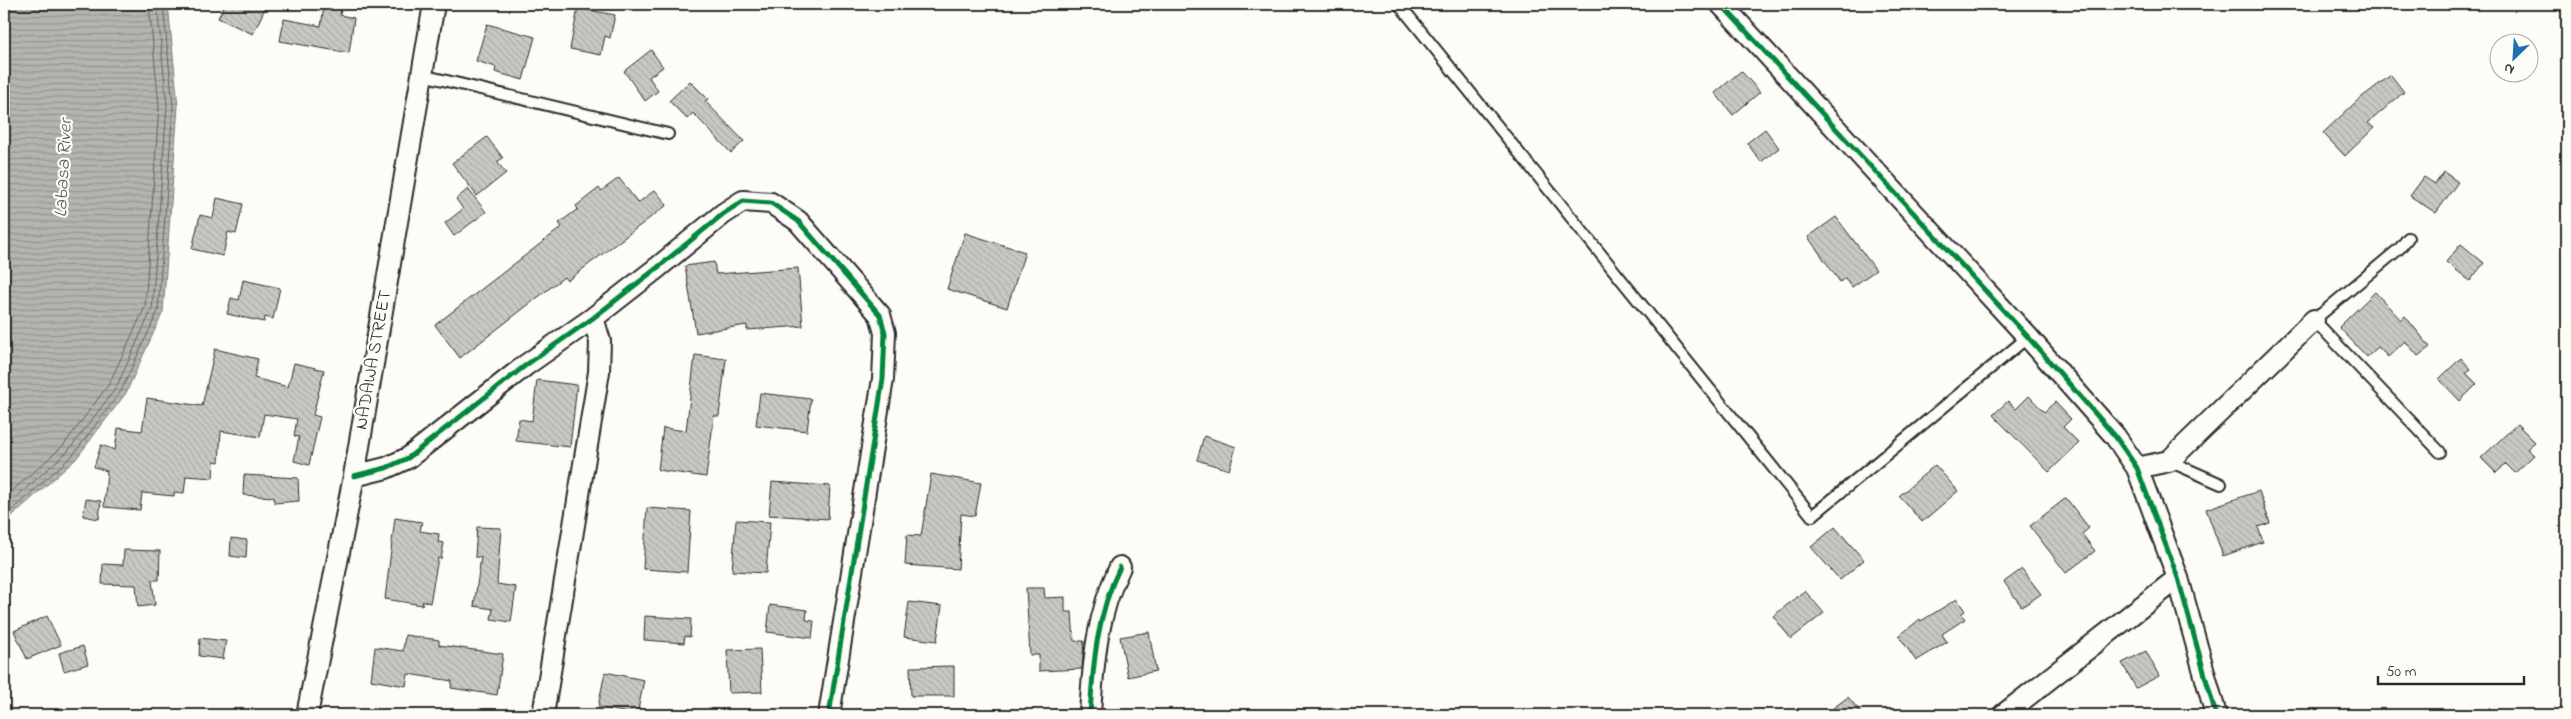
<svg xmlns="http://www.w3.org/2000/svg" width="2571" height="719" font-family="'Indie Flower',sans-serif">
<defs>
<pattern id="water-rules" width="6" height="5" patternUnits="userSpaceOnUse" patternTransform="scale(1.25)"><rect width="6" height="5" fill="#b5b4b1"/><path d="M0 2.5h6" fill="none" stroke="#939390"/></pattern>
<pattern id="building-back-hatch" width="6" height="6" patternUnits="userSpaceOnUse" patternTransform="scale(1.25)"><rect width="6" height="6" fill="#c9c8c4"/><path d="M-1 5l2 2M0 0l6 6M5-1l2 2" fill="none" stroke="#adaca9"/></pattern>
</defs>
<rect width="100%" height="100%" fill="#fdfcf7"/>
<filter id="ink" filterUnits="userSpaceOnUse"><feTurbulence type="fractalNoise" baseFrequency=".02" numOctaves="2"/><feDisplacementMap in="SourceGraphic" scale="10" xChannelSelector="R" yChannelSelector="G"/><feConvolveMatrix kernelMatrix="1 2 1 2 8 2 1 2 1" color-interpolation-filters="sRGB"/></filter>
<g filter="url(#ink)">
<path fill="url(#water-rules)" stroke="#7e7d7b" d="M4,4H168L178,106L163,312L126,393L76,459L4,523Z"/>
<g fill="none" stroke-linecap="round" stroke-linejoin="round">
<path stroke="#626261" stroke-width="1" d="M4,498L63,446L109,384L145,307L159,106L149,4
M4,508L68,451L116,388L152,309L167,106L157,4
M4,517L73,455L121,391L158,311L173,106L163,4"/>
</g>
<path fill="url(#building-back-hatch)" stroke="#2b2b2b" d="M225,4H267L253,34L218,18Z
M324,6L341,9L340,15L354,18L349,53L280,41L284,19L321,26Z
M578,8L615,15L610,38L605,36L601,55L570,49Z
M487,24L535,37L523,80L495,72L496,67L476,61Z
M651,50L663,67L649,77L658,91L645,101L624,71Z
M1741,71L1760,92L1733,115L1715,93Z
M2391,75L2404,92L2368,123L2374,128L2345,156L2323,133L2358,100Z
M690,81L708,99L705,101L744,141L731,153L693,113L687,119L669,101Z
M1765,129L1779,148L1761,162L1747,143Z
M487,137L503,158L497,162L506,173L477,196L452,163Z
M2444,172L2458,182L2436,213L2410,196L2424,177L2435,184Z
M619,178L638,203L655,190L667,205L567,281L564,277L460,358L435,325L562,227L559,223L578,209L576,206L599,188L601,191Z
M468,189L486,212L454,236L445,223L463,209L456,199Z
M217,198L243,204L236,234L228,232L223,256L192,249L200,215L213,218Z
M1836,217L1876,270L1852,287L1845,278L1840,282L1808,237Z
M965,233L1025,252L1007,308L947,289Z
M2461,244L2484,263L2470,281L2446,262Z
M714,262L716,274L798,268L803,326L747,330V325L696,333L685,266Z
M243,280L280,288L273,319L265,317L264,322L227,314L231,298L239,300Z
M2375,292L2401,320L2405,316L2430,347L2418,356L2405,341L2388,357L2378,347L2367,357L2339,327Z
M215,349L258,359L254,378L288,387L294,363L324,370L313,415L320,417L309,465L294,461L299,437L294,436L297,419L264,414L260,437L221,431L219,462L214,461L213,478L186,476L184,493L174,492V496L142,493L140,510L104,507L107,471L94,467L101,445L115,450L118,428L142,431L147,398L202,406Z
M695,355L726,359L719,416H714L706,477L658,470L663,428L686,431Z
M2461,358L2471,369L2466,373L2477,384L2460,401L2439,379Z
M537,380L577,385L570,447L516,441L519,419L532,421Z
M760,393L811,399L807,431L756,425Z
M2029,396L2044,412L2055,402L2071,419L2063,427L2079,443L2049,472L1993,415L2008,401L2016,409Z
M2517,424L2535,442L2527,449L2534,455L2515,473L2506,464L2496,473L2481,458Z
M1204,436L1236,447L1229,470L1197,460Z
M1935,465L1958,491L1922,522L1899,496Z
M931,474L981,483L975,516L961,514L958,569L905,565L907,535L921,536Z
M244,475L298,478L299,501L274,503V497L243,495Z
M772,482L830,486L828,519L769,515Z
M2259,491L2270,523L2258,527L2263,542L2223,556L2206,509Z
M2066,498L2089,528L2082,534L2095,551L2066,573L2030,526Z
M86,499L101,501L99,519L83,516Z
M647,508L691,511L687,572L643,569Z
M395,518L422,522L420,531L439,534L438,542L444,543L441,559L438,558L430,603L423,601L422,605L385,599Z
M736,520L770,522L766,573L732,571Z
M477,527L501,528L497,584L516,587L511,622L491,619L493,609L474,606L481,557H475Z
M1835,527L1864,560L1840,580L1811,547Z
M231,538L247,540L246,558L230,556Z
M124,550L160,551L159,580H152L155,605L138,607L136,585L102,584L103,564L123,565Z
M2022,569L2041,594L2022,607L2004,582Z
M1026,588H1044L1045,598L1065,597V612H1072L1074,641H1084L1082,669L1039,671V655H1030Z
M1805,591L1824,613L1791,639L1773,616Z
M1957,599L1965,611L1961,614L1965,619L1942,634L1947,642L1916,661L1899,636L1920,619L1921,621Z
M909,602L942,606L937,641L904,637Z
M770,605L807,610L806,620L814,621L812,638L767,632Z
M47,616L61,645L27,659L14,631Z
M645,616L691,619L690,637L685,636L684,643L644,640Z
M1149,632L1156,671L1128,677L1120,637Z
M405,635L439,640V645L503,654L497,695L451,688L452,681L408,674L406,686L371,680L375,647L403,651Z
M200,638L226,641L223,659L199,656Z
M83,646L88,664L64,671L59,653Z
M760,649L762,692L729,693L727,650Z
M2146,651L2159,676L2136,688L2122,663Z
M954,666V696H911L910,667Z
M605,672L644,680L637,715L598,707Z
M1848,697L1863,715H1824Z"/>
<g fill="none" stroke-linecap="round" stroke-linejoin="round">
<g stroke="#2b2b2b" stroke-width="14">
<path id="service" d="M1399,4L1812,516L2028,337
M422,75L668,134
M2408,238L2400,248L2314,320L2440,452
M2169,461L2221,484"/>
</g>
<g stroke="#2b2b2b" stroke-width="24">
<path id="minor" d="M1721,4L2028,337L2115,436L2137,468L2178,578L2216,715
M2137,468L2169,461L2314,320
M354,476L386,468L408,458L526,365L593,318L657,268L723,214L743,201L771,203L798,221L880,315L885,333L883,379L829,715
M307,715L354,476L434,4
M543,715L599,372L600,341L593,318
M1090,715C1093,663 1097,614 1120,567
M2003,715L2178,578"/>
</g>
<use href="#service" stroke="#fdfcf7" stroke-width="10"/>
<use href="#minor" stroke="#fdfcf7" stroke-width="20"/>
<g stroke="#fdfcf7" stroke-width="8">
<path id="cycleway" d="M1721,4L2028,337L2115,436L2137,468L2178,578L2216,715
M354,476L386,468L408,458L526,365L593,318L657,268L723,214L743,201L771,203L798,221L880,315L885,333L883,379L829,715
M1090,715C1093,663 1097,614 1120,567"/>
</g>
<use href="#cycleway" stroke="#00873e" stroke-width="5"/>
</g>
</g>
<g text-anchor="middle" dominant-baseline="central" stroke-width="4.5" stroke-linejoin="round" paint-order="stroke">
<g font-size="18" fill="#2b2b2b" stroke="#fdfcf7">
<text transform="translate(374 360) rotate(-80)">NADAWA STREET</text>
</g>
<g font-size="19" font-style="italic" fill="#5b5b5a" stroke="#fdfcf7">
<text transform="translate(64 168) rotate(-87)">Labasa River</text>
</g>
</g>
<rect width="2571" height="719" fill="none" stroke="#fdfcf7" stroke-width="20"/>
<rect x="10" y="10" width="2551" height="699" fill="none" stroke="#2b2b2b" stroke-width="2" filter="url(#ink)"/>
<g transform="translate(2514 58) rotate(205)"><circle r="24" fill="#fdfcf7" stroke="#a9a8a5"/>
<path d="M0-4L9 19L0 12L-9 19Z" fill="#1f6fb2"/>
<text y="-8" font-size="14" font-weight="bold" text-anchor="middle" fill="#2b2b2b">N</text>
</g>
<path d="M2378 676v8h146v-8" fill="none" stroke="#2b2b2b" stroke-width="2.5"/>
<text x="2386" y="676" font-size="15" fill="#2b2b2b" stroke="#fdfcf7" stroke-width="4" paint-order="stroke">50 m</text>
</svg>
